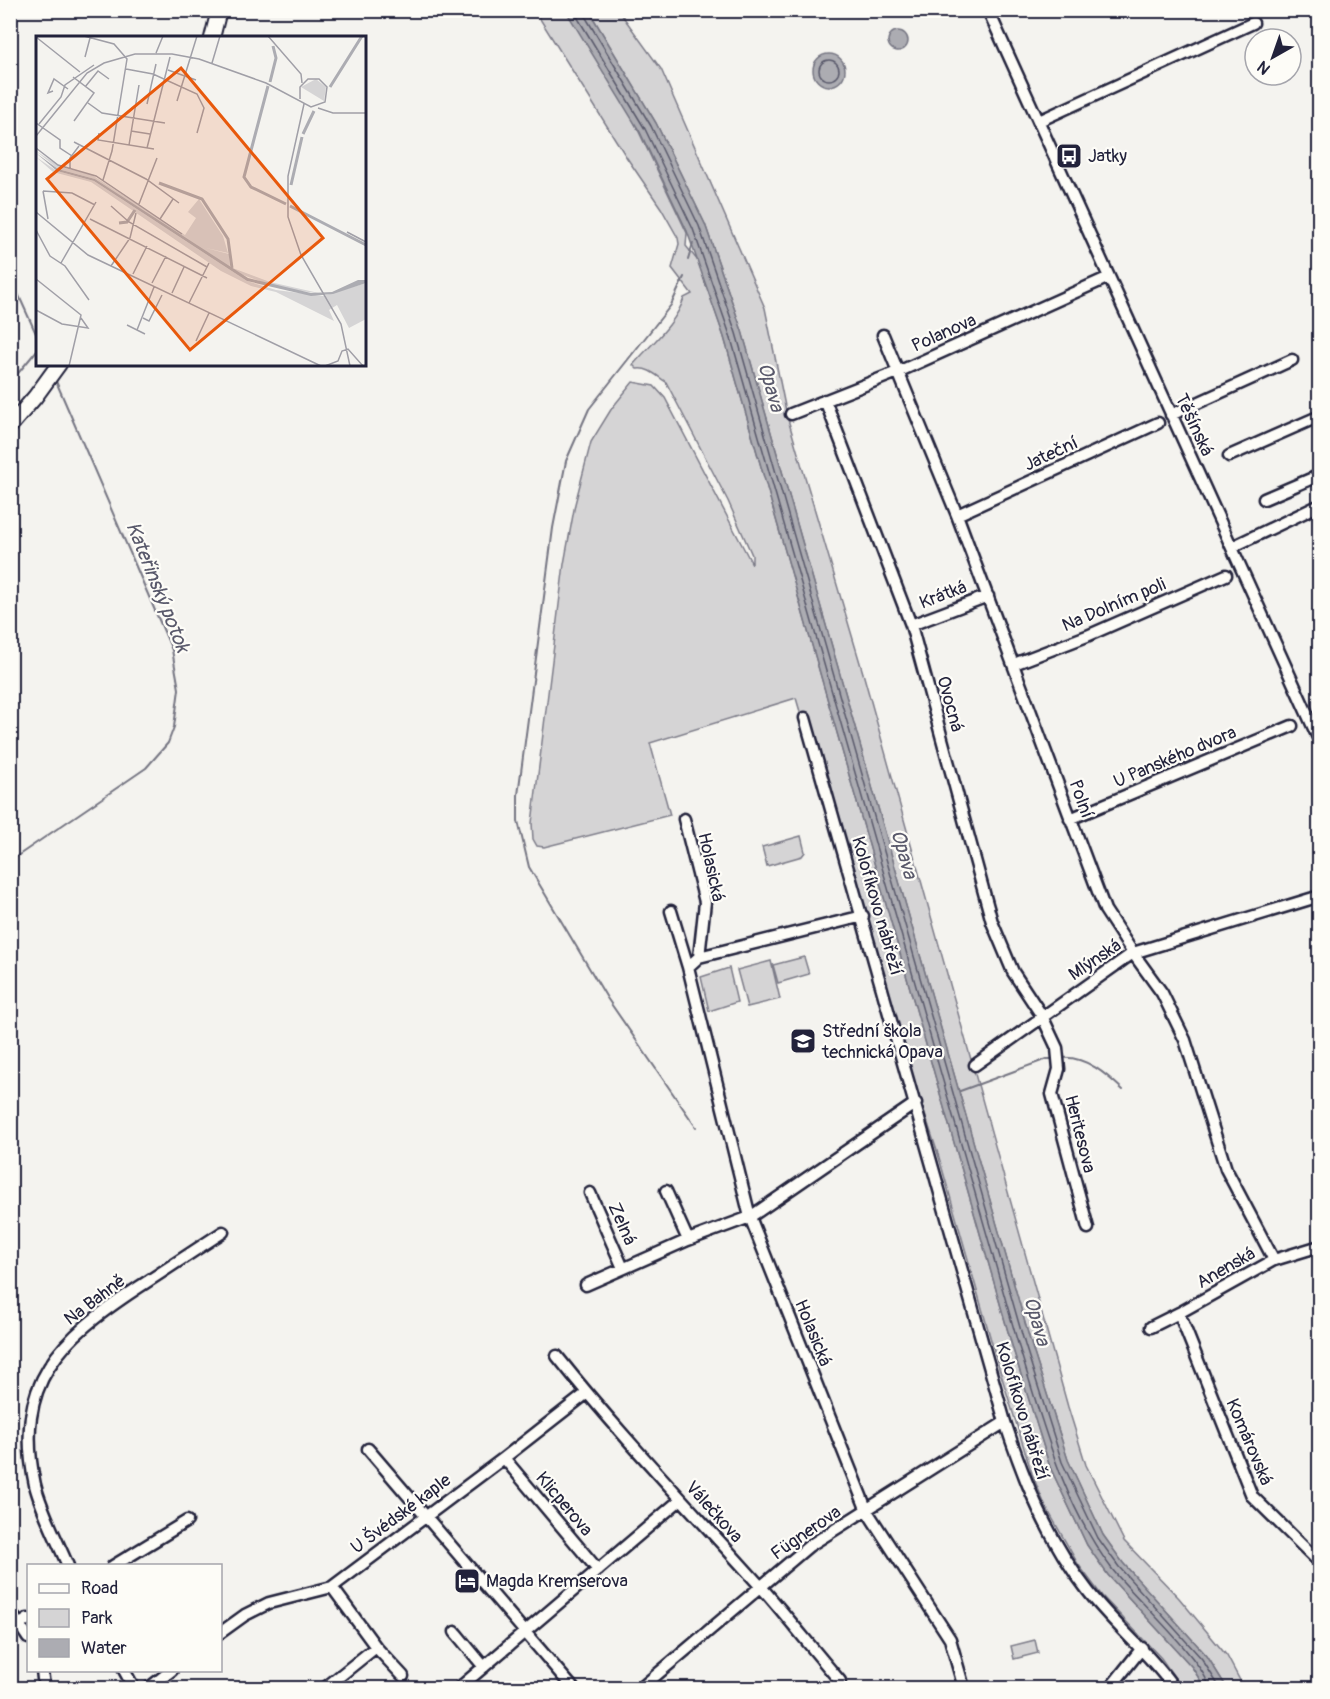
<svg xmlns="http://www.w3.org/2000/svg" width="1330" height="1699" font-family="Pangolin,sans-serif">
<rect width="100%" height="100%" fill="#f4f3ef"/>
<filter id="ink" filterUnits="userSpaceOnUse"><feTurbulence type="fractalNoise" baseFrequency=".0167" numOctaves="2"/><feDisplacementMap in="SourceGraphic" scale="12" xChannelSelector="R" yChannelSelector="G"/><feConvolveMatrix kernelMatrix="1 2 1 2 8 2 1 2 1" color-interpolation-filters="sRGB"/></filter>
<g filter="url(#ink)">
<path fill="#d5d4d5" stroke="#7c7b88" stroke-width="1.5" d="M567,10L630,113L687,233L686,246L698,261L724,337L1013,1349L1050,1467L1087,1545L1108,1575L1192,1667L1205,1688H1182L1161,1658L1102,1596L1078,1564L1045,1505L1032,1474L999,1368L938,1154L861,920L796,698L650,743L670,815L544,847L537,846L533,839L532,823L564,564L575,504L591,442L612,408L633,382L654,386L665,398L752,564V555L728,501L666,382C657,376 648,367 637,369L633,365C650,345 676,324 684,298L692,294L672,268L679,244L678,238L661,208L627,158L535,11Z
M589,11H619L661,69L765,308L787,416L863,673L1068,1407L1086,1465L1124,1541L1179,1598L1227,1656L1244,1688H1227L1207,1656L1123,1563L1103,1535L1068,1460L1031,1344L742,331L705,224L656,123Z
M801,836L805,852L802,856L767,866L762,847Z
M804,957L809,974L778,983L773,965Z
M771,961L780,999L747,1007L737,970Z
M729,968L737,1002L709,1011L701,977Z
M1035,1640L1038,1653L1014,1659L1011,1646Z"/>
<path fill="#acacb2" stroke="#757582" stroke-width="1.5" d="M566,11H589L656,123L705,224L742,331L1031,1344L1068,1460L1103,1535L1123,1563L1207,1656L1227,1688H1205L1192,1667L1108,1575L1087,1545L1050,1467L1013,1349L724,337L687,231L640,132Z
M888 41a10 10 0 1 1 20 0a10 10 0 1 1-20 0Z
M813 70a16 16 0 1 1 32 0a16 16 0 1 1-32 0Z"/>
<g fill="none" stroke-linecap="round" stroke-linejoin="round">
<path stroke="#59596b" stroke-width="1.5" d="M573,10L645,129L693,229L730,335L1019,1347C1043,1423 1063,1505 1112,1569C1131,1594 1207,1663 1209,1688
M584,10L585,16L651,126L699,226L736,333L1025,1345L1062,1462L1098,1538L1119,1567L1202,1659L1220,1688
M819 70a10 10 0 1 1 20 0a10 10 0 1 1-20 0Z"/>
<path stroke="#757582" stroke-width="2" d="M688,260L693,243
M10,276L38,338
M684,277L671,305L589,409L566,461L553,528L518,795V821L529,867L607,998L696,1127
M10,383L38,349
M10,861L146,768L168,743L174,727L179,689L172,650L55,379
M1062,1058C1086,1056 1107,1075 1123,1090
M960,1091L1047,1059H1053"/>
<g stroke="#22223b" stroke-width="15">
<path id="minor" d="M988,10L1320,742
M1039,121L1253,23
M883,335L957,515L1105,910L1133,953L1162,993L1185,1040L1226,1169L1274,1260
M825,400L911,625L992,922L1013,972L1042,1016L1057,1048L1059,1069L1052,1094L1088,1228
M791,414L900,371L1109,277
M1171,415L1292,360
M1229,456L1320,416
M1264,499L1320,475
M957,515L1158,423
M1232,547L1320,505
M911,625L988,596
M1014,664L1087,636L1226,575
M805,718L1005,1422C1025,1483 1048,1540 1088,1591C1115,1626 1149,1652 1174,1688
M684,819L705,902L699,957
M1070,819L1292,726
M671,911L688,967L750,1217L867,1511L950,1639L964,1688
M688,967L699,957L863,916
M975,1065L1133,953L1320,896
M666,1191L688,1240
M590,1193L623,1268
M586,1285L688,1240L750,1217L916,1103
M1179,1313L1252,1496L1320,1563
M1151,1327L1179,1313L1274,1260L1320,1246
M557,1356C624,1440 698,1516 769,1596C793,1624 816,1653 840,1681L831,1688
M368,1449L573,1688
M504,1458L598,1570
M68,1566C57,1540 42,1512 35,1485C13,1382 60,1339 139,1287C167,1269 195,1250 223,1232
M113,1566L187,1521
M332,1587L376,1647L403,1676
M10,1611L28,1638
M10,1631L28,1619
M455,1632L484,1667
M220,1633L245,1615L269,1603L332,1587L504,1458L587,1393
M42,1670L44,1688
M124,1670L134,1688
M149,1688L172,1670
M325,1688L376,1647
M459,1688L680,1500
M641,1688L809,1546L1005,1422
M1110,1688L1142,1648"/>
</g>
<g stroke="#22223b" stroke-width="18">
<path id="major" d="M212,38L219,10
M10,426L35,397L59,364"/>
</g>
<use href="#minor" stroke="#fdfcf7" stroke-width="10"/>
<use href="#major" stroke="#fdfcf7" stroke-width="14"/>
</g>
</g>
<defs>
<g id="bus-square" transform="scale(1.35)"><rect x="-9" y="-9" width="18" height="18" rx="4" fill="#22223b" stroke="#fdfcf7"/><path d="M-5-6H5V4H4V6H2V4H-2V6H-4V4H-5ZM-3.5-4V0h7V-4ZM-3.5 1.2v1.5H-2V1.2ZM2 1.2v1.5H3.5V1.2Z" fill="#fff"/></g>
<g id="school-square" transform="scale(1.35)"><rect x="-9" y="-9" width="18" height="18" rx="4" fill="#22223b" stroke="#fdfcf7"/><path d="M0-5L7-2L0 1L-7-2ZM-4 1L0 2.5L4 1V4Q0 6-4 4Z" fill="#fff"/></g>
<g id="hotel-square" transform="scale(1.35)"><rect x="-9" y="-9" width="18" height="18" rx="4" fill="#22223b" stroke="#fdfcf7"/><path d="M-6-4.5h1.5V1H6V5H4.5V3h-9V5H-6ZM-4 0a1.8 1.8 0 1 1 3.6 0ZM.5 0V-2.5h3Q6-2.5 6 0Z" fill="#fff"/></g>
</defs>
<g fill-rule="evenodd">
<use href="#bus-square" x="1069" y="156"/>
<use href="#school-square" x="803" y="1041"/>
<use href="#hotel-square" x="467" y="1581"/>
</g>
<g text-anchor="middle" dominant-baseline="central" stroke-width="4.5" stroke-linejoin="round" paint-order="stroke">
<g font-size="18" fill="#22223b" stroke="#fdfcf7" text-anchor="start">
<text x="1088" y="156">Jatky</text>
<text x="822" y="1031">Střední škola<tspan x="822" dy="21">technická Opava</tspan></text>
<text x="486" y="1581">Magda Kremserova</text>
</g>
<g font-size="18" fill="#22223b" stroke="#fdfcf7">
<text transform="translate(944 333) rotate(-24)">Polanova</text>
<text transform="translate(1194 425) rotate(65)">Těšínská</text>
<text transform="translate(1051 454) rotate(-25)">Jateční</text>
<text transform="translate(943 595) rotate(-21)">Krátká</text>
<text transform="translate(1114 605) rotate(-23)">Na Dolním poli</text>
<text transform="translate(950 704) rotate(75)">Ovocná</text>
<text transform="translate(1175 757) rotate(-23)">U Panského dvora</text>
<text transform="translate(1081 799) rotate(70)">Polní</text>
<text transform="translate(711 867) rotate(78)">Holasická</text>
<text transform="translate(877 906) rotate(74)">Kolofíkovo nábřeží</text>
<text transform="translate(1095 960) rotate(-34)">Mlýnská</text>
<text transform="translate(1080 1134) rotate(76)">Heritesova</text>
<text transform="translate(622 1224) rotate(66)">Zelná</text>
<text transform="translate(1226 1268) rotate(-30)">Anenská</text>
<text transform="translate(95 1300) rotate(-37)">Na Bahně</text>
<text transform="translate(813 1333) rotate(68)">Holasická</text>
<text transform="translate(1022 1411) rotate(73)">Kolofíkovo nábřeží</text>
<text transform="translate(1249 1442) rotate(67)">Komárovská</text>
<text transform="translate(564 1504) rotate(50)">Klicperova</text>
<text transform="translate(714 1512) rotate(48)">Válečkova</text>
<text transform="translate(401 1514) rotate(-37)">U Švédské kaple</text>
<text transform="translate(806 1533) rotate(-35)">Fügnerova</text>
</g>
<g font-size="20" font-style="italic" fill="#59596b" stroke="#fdfcf7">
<text transform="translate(771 387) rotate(74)">Opava</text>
<text transform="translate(158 587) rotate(68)">Kateřinský potok</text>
<text transform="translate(904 854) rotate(74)">Opava</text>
<text transform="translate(1037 1321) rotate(74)">Opava</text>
</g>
</g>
<g transform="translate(36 36)">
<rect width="330" height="330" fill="#f4f3ef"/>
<path d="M280,43L290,51L288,65L265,51ZM0,115L25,131L56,139L149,199L160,182L152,176L163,163L187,200L192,217L170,212L193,218L194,231L234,246L287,258L242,252L199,236L59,143L22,133ZM0,121L21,135L58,145L211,245L240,254L287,260L330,247V283L313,292L301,269L293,274L298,285L240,256L215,250L185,235L55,146L17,136Z" fill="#d5d4d5"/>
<path d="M0,117L22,133L59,143L212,242L275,257L296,256L322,244H329L330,247L297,258L275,260L211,245L58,145L21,135Z" fill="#acacb2"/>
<path fill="none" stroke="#acacb2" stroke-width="3" d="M234,46L240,22L237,10M232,50L208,141L215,151L250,168M294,51L326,0M267,98L278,75M123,147L166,163L192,203L196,232M255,149L266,101M254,170L330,209M83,187L91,186L99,174"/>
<path fill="none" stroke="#a09fa7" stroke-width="1.5" d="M48,0L78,8L91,23L76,115L67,144M232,0L265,38L266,47M0,1L44,36M120,17L127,0M49,21L54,2M176,27L184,0M90,33L117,38L161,58L168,72L161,97M132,34L160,44M37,41L58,57L38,85M49,51L62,35L73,43M17,55L12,57L18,43L32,53M141,65L161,0M52,67L66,77L129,87M111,68L120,28M268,68L252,140V181L265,219L305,288L314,330M282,72L297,77H330M0,87L24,104V112L36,120M3,88L25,61L29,49L58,29M95,95L114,98M63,97L62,104L118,113M0,100L51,37L68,27L99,18H136L163,23L230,47L275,71L289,66L291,51L283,43H272L264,51V63M38,106L110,143L143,167M93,109L103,49M0,112L22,129L60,140L146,198M111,112L134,21M34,133V122L43,110M7,155L36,157L59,169M7,155L12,183M103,168L121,122M75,170L93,186L171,231M0,176L52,219L285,330M54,183L171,242M124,183L137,163M0,194L14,220L29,230L53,264M311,196L330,206M25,227L60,166M75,230L94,202L100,177M97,238L111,210M0,243L45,279L33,330M116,247L130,220M136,257L148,231M153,267L173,227M0,274L26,288L52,292L45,282M107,282L113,285L126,259M91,289L109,298M101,294L118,251M160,305L173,277M289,330L302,325L306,315L312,313L327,330"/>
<path fill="#e8590c" fill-opacity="0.15" stroke="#e8590c" stroke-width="3" d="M145,32L287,202L154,314L11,143Z"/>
<rect width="330" height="330" fill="none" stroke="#22223b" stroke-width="3"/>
</g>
<rect width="1330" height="1699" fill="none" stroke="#fdfcf7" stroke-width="36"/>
<rect x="18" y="18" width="1294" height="1663" fill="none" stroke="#22223b" stroke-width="2" filter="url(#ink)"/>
<rect x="27" y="1564" width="195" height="108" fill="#fdfcf7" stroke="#a5a5ac" stroke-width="1.5"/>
<rect x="39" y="1584" width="30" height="9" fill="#fdfcf7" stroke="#a5a5ac" stroke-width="1.5"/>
<text x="81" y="1594" font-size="18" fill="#22223b">Road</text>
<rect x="39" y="1609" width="30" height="18" fill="#d5d4d5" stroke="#a5a5ac" stroke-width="1.5"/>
<text x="81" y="1624" font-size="18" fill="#22223b">Park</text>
<rect x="39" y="1639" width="30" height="18" fill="#acacb2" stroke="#a5a5ac" stroke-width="1.5"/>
<text x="81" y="1654" font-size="18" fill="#22223b">Water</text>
<g transform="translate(1273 57) rotate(220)"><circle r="28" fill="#fdfcf7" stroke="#a5a5ac" stroke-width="1.5"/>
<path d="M0-4.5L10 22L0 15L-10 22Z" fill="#22223b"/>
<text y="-9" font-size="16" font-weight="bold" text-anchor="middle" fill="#22223b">N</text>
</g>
</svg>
